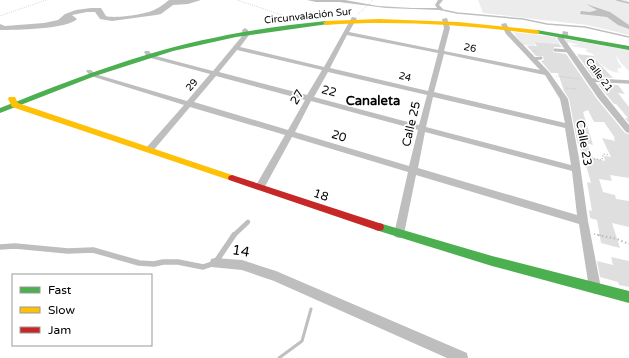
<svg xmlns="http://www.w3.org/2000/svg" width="629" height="358" font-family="'Varela Round',sans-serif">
<rect width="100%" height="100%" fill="#fff"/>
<path fill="#ececec" d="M478,0H627L629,2V35L587,25L483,13Z
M513,32L555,37L560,44L534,42L535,46L523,45Z
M564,39L629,50V71L621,63L616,55L618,62L622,67L617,69L619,73C605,71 602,62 595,61C588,59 582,62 576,56L595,58L593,54L585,51L588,49L572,46L571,45H579L568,42V45Z"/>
<path fill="#bfbfbf" d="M169,0H201L188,4L173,5L161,14L156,15L112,21L100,19L95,12H87L72,15L77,19C68,29 15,30 0,30V24L5,26L44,23L58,20L65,14L76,10L91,8H101L106,16C115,19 148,14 156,9C160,7 165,3 169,0Z
M307,0H345L378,6L412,8H437L435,5L438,0H443L439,5L443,9L439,10L386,8L339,2H316Z
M586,4L610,12L629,25V29L618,25L607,17L580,14L581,11L590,12L597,10Z"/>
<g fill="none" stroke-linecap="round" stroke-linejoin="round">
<path stroke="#bfbfbf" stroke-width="1.5" d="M617,0L629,3
M438,9L457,13L523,19L547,24L585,27L629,37"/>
<path stroke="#bfbfbf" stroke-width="3" d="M279,358L302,341L311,309"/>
</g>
<path fill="#dfdfdf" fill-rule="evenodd" d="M534,42L559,44L562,47H554L553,52L566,54L597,99L625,133L629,134V178L610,175L612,181L599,179L603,192L615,195L616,199L629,201V227L612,223L620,248L601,243L597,220L590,218L589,210L592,211L587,182L591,183L583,155L577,141L569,99L564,91L558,73H551L541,61L544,60L543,56H536L527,46H537ZM588,110L594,122H604L615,138H614L615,141L602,138L611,157L604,156L605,161L593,158L587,143L593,145L583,112Z
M577,54L594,56L595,61H597L613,78L593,77Z
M598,84L618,85L625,94L618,93L629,107V123L625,118H628L616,104H614Z
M611,257L629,261V287L619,285L618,282L600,277L597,261L613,265Z"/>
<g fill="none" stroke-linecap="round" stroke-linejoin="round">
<path stroke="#b9b9b9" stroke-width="1" stroke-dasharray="0.5 1.5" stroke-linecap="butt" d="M237,0L282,15L293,21
M358,14L373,0
M0,16L46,0
M533,51H539
M556,76L580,79
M565,88L577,89"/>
<path stroke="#b9b9b9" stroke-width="1.5" stroke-dasharray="1 2" stroke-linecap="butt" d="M582,157L602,160L603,154L609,155
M594,234L603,236"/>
<path stroke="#b9b9b9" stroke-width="2" stroke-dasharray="1.5 2.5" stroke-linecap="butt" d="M598,235L617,239L629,244"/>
<path stroke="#bebebe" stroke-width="3" d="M555,50L569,51
M532,59L541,58"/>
<path stroke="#bebebe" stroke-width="3.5" d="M591,80L629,82"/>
<path stroke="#bebebe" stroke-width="4.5" d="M233,236L248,222"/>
<path stroke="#bebebe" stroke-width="5.5" d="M0,247L15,246L68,251L93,250L139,263L154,264L163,262H178L203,267L215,263L234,235"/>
<path fill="#bebebe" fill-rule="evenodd" d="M352,17L357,18L349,32L438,50L444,28L442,19L447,18L450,28L444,51L540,70L506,34L501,24L506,23L511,32L549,72L568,99L579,158L588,221L601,288L599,292L595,294L591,292L589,288L579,224L416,175L404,234L403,237L399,238L395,237L394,234L408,172L292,137L263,190H257L255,187L285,135L190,107L152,152H146L145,150L146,148L184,105L91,76L86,71L87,70H91L95,74L187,101L210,74L147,57L144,52L145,51H149L152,55L213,71L243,35L242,30L245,28L248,30L249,35L240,47L324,67ZM347,35L438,53L428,91L330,68ZM237,50L322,70L307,95L219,72ZM444,54L545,75L560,99L565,123L434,92ZM328,72L427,95L419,125L314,97ZM216,76L305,100L288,130L194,102ZM433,97L565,128L571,165L426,127ZM311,101L418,130L409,166L295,132ZM425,132L572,171L577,215L418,168Z
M563,31L568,32V36L564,39L604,94L629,125V133L626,132L598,98L557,38L562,35Z
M215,258L242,260L276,271L467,353L468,358H447L274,281L242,270L211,267L210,263L211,259Z"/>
<path fill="#4caf50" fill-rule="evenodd" d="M326,21L329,23L328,24L236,37L173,51L95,76L0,113V108C48,89 96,70 146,55C205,37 265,27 326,21Z
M537,30L629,46V50L535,33V31Z
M379,223L492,256L629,291V303L492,266L379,231L375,230L374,227L375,224Z"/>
<path fill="#ffc107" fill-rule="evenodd" d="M379,19L458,22L537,30L540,32L537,34C467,25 397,20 326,25L323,23L326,21Z
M9,97H15L18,103L235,176L236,178L235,180H229L12,107L8,99Z"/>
<path fill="#c62828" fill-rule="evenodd" d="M232,175L379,223L383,224L384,227L383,230L379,231L229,180L228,178L229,176Z"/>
</g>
<g text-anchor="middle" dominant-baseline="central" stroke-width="3.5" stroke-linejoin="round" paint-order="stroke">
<g font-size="10" fill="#000" stroke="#fff">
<text transform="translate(308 16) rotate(-6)">Circunvalación Sur</text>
<text transform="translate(470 48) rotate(11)">26</text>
<text transform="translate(599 75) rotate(54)">Calle 21</text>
<text transform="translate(405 77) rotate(13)">24</text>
<text transform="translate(192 85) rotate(-50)">29</text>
</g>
<g font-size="12" fill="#000" stroke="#fff">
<text transform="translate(329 91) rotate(15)">22</text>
<text transform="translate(297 97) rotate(-61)">27</text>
<text transform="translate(411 124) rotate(-77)">Calle 25</text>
<text transform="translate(339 136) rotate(17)">20</text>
<text transform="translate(584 143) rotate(80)">Calle 23</text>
<text transform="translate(321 195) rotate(19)">18</text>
</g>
<g font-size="13" font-weight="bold" fill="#000" stroke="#fff">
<text x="373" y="101">Canaleta</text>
</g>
<g font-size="14" fill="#000" stroke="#fff">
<text transform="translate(241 251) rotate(9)">14</text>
</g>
</g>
<rect x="12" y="274" width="140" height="72" fill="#ffffff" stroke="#999999"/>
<rect x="20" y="287" width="20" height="6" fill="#4caf50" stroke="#999999"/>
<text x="48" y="294" font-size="12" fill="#000000">Fast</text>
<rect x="20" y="307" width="20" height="6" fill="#ffc107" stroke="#999999"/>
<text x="48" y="314" font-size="12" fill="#000000">Slow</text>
<rect x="20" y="327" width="20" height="6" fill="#c62828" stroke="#999999"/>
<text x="48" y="334" font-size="12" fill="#000000">Jam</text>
</svg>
